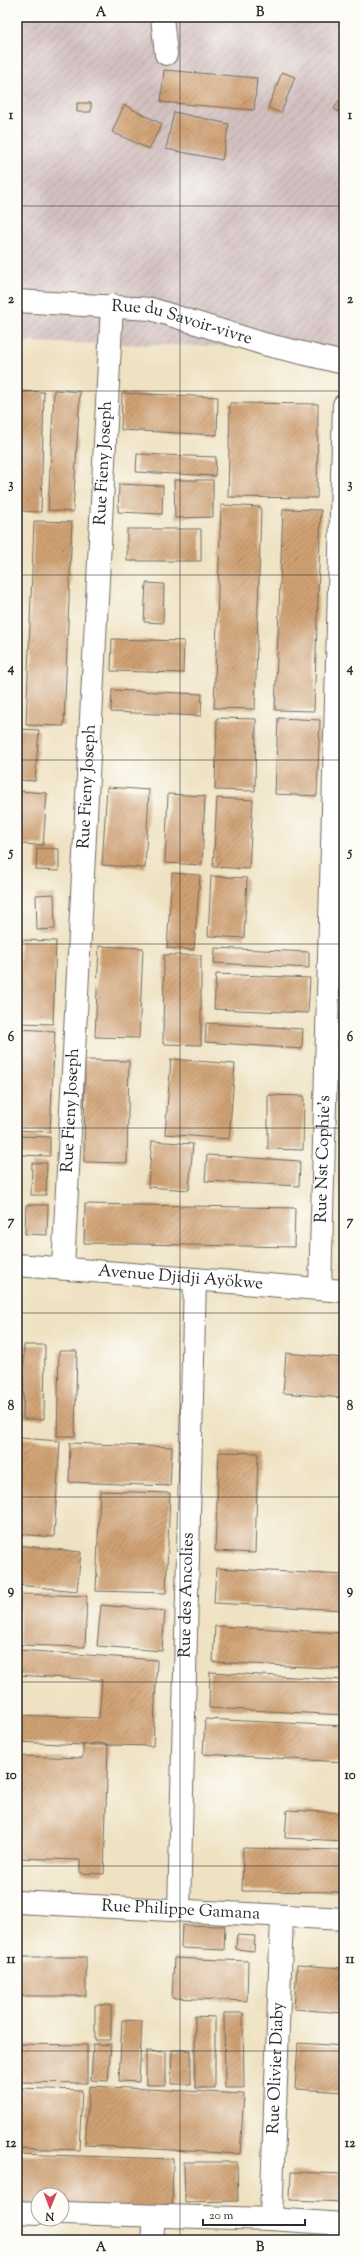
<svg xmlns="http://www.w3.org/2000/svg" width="361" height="2257" font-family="'Sorts Mill Goudy',serif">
<defs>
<pattern id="industrial-furrows" width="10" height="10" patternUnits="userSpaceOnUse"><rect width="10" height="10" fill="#d1bfbf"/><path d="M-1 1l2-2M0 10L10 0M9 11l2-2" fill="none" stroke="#b4a4a4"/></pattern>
<pattern id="building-hatch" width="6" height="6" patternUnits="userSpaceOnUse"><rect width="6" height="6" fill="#d0a173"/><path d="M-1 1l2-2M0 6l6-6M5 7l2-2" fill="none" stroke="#a9835f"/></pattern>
</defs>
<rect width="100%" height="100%" fill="#fdfcf7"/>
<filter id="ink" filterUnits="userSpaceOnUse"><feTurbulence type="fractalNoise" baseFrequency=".025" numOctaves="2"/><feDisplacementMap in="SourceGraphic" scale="8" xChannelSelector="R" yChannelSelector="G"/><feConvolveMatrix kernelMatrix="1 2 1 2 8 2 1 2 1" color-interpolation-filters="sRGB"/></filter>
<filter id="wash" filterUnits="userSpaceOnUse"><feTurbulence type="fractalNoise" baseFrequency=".012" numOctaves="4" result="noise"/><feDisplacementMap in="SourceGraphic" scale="16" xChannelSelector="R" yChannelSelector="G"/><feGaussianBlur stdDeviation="0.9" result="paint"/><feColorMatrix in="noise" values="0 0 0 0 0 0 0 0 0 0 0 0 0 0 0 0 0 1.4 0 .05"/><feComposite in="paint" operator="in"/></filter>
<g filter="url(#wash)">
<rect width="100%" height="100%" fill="#efe2c2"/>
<path fill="url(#industrial-furrows)" d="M17,17H344V349L17,342Z"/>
<g id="blocks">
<path fill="url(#building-hatch)" d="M164,70L257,78L254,110L161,102Z
M282,72L295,77L281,113L268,108Z
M344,93V113L343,115L334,109Z
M77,103H91V112H77Z
M124,105L162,124L149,149L112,132Z
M174,112L229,124L222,160L166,149Z
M54,390L80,392L73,512L48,510Z
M17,391L44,392L41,512L17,511Z
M122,393L218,397L217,435L121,430Z
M230,403L318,404L317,498L228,497Z
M137,454L216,457L215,476L136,472Z
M174,480H213V517L175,518Z
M119,484L163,486L162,514L118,512Z
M221,505L261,507L255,709L214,708Z
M283,509L321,510L314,711L275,710Z
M34,521L72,522L64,726L26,725Z
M127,529H201V561H127Z
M146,583L164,584L163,623L144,622Z
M112,639L184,641L183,673L111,671Z
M112,690L202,694L201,716L111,712Z
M217,718L256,719L255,791L215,790Z
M278,718L320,720L317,796L275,794Z
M17,729L39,730L35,781L17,780Z
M107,787L149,790L145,868L102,865Z
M17,791L47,793L43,845L17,844Z
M168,794L205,796L202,865L165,863Z
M217,798L253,800L249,869L213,867Z
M37,848L59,849V871L36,870Z
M172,873L200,875L194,950L167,948Z
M211,876L247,878L244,938L208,936Z
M54,894L55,929L37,930L36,895Z
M20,940L56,941L53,1024L18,1023Z
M99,946L143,948L139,1038L95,1037Z
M215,948L309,952V968L214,963Z
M164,955H201V1045L163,1044Z
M216,974L310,978L308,1013L214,1009Z
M206,1023L303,1029L302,1049L205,1042Z
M17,1029L55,1031L50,1132L17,1130Z
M171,1059L235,1064L229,1139L165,1134Z
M85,1060L129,1061L127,1163L84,1162Z
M268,1095L304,1096L303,1150L268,1149Z
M17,1136L50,1137V1156L17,1155Z
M152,1141L193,1144L189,1190L148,1187Z
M207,1155L300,1161L299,1186L205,1181Z
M32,1163H47L46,1195H31Z
M85,1204L295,1208L294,1247L84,1243Z
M26,1205H48L47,1235L25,1234Z
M24,1345H45L44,1419H23Z
M59,1351H77L75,1436H57Z
M286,1353L344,1358V1398L283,1393Z
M20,1438L60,1441L54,1537L17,1534V1484Z
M70,1443L172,1447L170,1486L69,1482Z
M219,1452L258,1453L255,1553L215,1551Z
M100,1491L170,1493L166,1593L96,1591Z
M17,1545L81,1552L77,1591L17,1585Z
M216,1568L344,1575V1610L214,1603Z
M20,1594L87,1596L85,1647L19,1645Z
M101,1605L165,1611L162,1651L97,1646Z
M215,1626L344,1633V1669L213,1662Z
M18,1650L157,1660L153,1746L108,1745L98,1743L83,1745L17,1742V1715L99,1718L102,1680L17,1675Z
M210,1672L344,1680V1715L209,1708Z
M205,1719L344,1726V1762L203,1754Z
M83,1745H108L104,1874L80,1873V1860L17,1858V1756L83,1758Z
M287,1810L344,1813V1841L285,1838Z
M243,1848L344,1850V1892L242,1891Z
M182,1925L225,1926L224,1950L181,1948Z
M237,1935L255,1936L254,1951L236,1949Z
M17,1957H86V1996H17Z
M174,1958L248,1961L247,2001L172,1998Z
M297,1965L344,1968V2013L294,2009Z
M95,2005H111V2040H95Z
M224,2013H243L244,2088H225Z
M195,2016L215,2017V2088H195Z
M122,2020L142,2021L139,2082L119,2081Z
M298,2043L344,2046V2092L295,2089Z
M17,2044L87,2045V2083L17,2082Z
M93,2044L111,2045L108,2081L91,2080Z
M172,2050H191V2084H171Z
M146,2051L166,2052V2085H146Z
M89,2086L244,2094L240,2154L85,2145Z
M17,2088L82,2090L79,2150L17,2148Z
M17,2154L173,2159L172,2211L62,2208V2195H38V2207H17Z
M184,2162H237L238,2201L185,2202Z
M291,2172L344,2174V2202L290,2200Z"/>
</g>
</g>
<g filter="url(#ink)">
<use href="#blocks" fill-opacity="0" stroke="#706b60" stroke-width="1"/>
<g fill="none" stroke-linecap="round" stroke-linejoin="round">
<g stroke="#706b60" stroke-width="24">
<g id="minor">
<path d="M162,17L166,54"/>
<path id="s1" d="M17,301L151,309L264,344L344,363"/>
<path id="s2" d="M17,1265L344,1291"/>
<path id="s3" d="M63,1268L112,305"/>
<path id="s4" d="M320,1289L344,405"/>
<path id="s5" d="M17,1902L344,1919"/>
<path id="s6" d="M179,1910L195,1279"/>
<path d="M17,2212L38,2213"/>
<path d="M62,2213L271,2219L344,2224"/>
<path id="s7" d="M271,2219L282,1916"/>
<path d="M152,2240L154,2216"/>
</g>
</g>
<use href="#minor" stroke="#fff" stroke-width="22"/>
</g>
</g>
<path fill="none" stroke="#2b2b2b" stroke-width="1" stroke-opacity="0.55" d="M180,17V2240M17,206H344M17,391H344M17,575H344M17,760H344M17,944H344M17,1128H344M17,1313H344M17,1497H344M17,1682H344M17,1866H344M17,2051H344"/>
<g text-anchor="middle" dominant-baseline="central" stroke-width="4" stroke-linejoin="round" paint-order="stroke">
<g font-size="17" fill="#2b2b2b" stroke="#fdfcf7">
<text stroke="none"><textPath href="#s1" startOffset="167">Rue du Savoir-vivre</textPath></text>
<text stroke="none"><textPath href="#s3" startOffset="806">Rue Fieny Joseph</textPath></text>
<text stroke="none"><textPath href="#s3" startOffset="482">Rue Fieny Joseph</textPath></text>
<text stroke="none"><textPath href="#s3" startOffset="158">Rue Fieny Joseph</textPath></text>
<text stroke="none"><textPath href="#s4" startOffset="130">Rue Nst Cophie's</textPath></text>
<text stroke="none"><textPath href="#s2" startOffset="164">Avenue Djidji Ayökwe</textPath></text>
<text stroke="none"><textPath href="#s6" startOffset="315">Rue des Ancolies</textPath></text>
<text stroke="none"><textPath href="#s5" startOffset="164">Rue Philippe Gamana</textPath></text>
<text stroke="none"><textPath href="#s7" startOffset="151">Rue Olivier Diaby</textPath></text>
</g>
</g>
<rect width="361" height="2257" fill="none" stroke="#fdfcf7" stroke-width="44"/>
<g transform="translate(50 2207) rotate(181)"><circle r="19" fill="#fdfcf7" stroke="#a9a8a5"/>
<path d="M0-3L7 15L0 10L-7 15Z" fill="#d1495b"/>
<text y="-6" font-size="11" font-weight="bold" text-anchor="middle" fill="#2b2b2b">N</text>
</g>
<path d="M203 2219v6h102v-6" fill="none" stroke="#2b2b2b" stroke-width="2"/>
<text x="209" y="2219" font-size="12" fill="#2b2b2b" stroke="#fdfcf7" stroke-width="3" paint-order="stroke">20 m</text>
<rect x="22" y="22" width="317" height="2213" fill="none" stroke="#2b2b2b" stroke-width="1.5"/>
<g font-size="13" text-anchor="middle" font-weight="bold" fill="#2b2b2b">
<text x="101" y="16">A</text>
<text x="260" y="16">B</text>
<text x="11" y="119">1</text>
<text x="350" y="119">1</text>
<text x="11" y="303">2</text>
<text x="350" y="303">2</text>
<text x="11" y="488">3</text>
<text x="350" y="488">3</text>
<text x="11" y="672">4</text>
<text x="350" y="672">4</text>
<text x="11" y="856">5</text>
<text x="350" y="856">5</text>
<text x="11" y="1041">6</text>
<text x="350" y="1041">6</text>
<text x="11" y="1225">7</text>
<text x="350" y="1225">7</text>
<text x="11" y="1410">8</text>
<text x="350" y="1410">8</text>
<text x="11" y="1594">9</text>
<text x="350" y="1594">9</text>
<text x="11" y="1779">10</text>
<text x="350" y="1779">10</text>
<text x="11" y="1963">11</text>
<text x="350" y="1963">11</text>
<text x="11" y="2147">12</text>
<text x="350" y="2147">12</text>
<text x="101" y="2251">A</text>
<text x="260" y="2251">B</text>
</g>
</svg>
